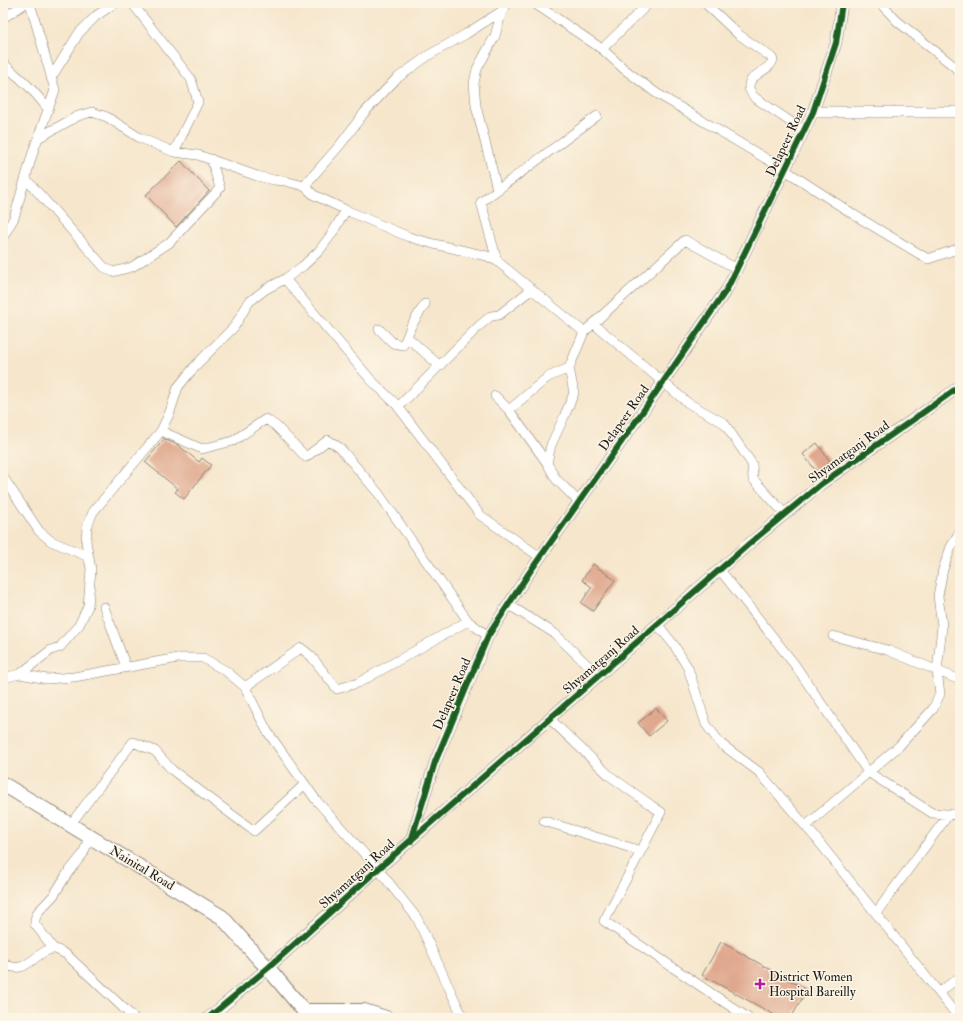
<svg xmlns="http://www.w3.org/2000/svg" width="963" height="1021" font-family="'IM FELL Double Pica',serif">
<rect width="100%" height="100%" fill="#fcf5e5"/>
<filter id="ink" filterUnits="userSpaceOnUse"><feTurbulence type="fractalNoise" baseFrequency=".025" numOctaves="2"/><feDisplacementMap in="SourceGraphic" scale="8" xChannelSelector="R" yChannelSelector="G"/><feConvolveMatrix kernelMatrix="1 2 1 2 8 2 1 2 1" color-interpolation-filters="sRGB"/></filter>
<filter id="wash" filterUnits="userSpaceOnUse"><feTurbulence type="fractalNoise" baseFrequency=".012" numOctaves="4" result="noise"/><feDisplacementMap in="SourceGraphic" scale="16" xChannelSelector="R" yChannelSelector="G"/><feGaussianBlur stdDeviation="0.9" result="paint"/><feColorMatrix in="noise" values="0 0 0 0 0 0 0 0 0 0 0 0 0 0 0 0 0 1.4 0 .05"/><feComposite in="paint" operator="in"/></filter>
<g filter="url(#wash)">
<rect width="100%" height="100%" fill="#f6e6cc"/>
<g id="blocks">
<path fill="#dfa78d" d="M181,161L209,191L176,227L146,195Z
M164,439L178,445L199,462L202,458L211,465L184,499L175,492L178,489L145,462Z
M817,443L834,467L820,476L803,454Z
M593,564L615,580L593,611L581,603L592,587L582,580Z
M656,708L667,721L649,736L638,723Z
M721,942L807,990L791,1018H780L702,975Z"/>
</g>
</g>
<g filter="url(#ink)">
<use href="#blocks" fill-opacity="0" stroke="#898174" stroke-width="1"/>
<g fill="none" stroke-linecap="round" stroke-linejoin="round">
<g stroke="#898174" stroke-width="10">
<path id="minor" d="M132,3L191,79L198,102L174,152
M534,3L602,49L624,69L656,93L785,170L856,216L928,259L960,248
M705,3L738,34L771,57L773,60C770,71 747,75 749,88C750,91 752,94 754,97L804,131
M880,3L897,21L960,71
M3,18L26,3
M602,49L649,3
M3,62C9,70 17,75 24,82C33,90 41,100 48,109
M51,78L79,33L96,16L115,3
M38,138L78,116L92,112L107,117L140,138L174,152L198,155L257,176L274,180L285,181L304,186L314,195L348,211L409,237L434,244L487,256L497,261L584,332
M26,179L104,267L113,272L132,267L169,243L220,188L211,159
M304,186L340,145L364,113L396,79L429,55L466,34L502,11
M497,189L476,106L474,83L477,69L495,36L502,11L508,3
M3,237L14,218L33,152L55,90L30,3
M497,261L481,202L597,116
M285,279L371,380L396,404L480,515L540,557
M425,304L411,326L407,337L440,366
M594,324L688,403L724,423L752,464L753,479L785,514
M379,329L393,343L403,345L407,337
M569,368L584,332L685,240L737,269
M495,396L509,410L547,463
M398,407L479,326L491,316L499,315L532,289
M509,410L548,377L569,368L574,393L564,417L551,445L547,463L556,479L579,502
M161,431L202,449L233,441L266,419L276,426L306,457L328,440L340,448L379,494L468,621L488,636
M3,477L39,531L51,541L89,557
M720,570L795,665L868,772L932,813L960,815
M509,605L554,633L599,676
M104,607L126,667
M658,625L674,645L688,668L706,724L720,743L759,772L815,837L959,1018
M833,636L887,650L960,680
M20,674L47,679L74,677L178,658H203L226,671L245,687L267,731L316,800L378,869L417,918L463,1018
M3,678L20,674L51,650L60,647L79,625L88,606L91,569L86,542L87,527L93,512L161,431L170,412L178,387L196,365L234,327L249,302L266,289L285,279L303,266L319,251L331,235L346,210
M245,687L301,648L311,656L337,689L358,683L468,621
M550,719L610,776L652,806L661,812L641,851
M544,821L641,851L604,921L748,1018
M70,825L133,742L155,751L172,770L254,831L305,784
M806,826L899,746L933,709L940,694L937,671L942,626L938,596L943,569L951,547L960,531
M876,913L949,814
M53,948L35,924V919L38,912L54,895L67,874L83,854L86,846L89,836
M3,963C24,976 31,957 48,950C50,949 52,949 54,949C58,949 62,953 66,954L134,1018
M939,992L960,977"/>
</g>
<g stroke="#898174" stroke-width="12">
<path id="tertiary" d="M813,112H960
M411,840L435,762L488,636L529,573L648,404L727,289L813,112L836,43L842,3
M208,1018L268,968L378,869L750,543L821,484L921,414L960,386"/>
</g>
<g stroke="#898174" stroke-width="16">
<path id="trunk" d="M3,784L222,917L260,960L268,968L304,1011
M304,1011H364L386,1018"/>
</g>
<use href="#minor" stroke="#fff" stroke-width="9"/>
<use href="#tertiary" stroke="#fff" stroke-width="11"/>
<use href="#trunk" stroke="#fff" stroke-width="14"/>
<g stroke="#fcf5e5" stroke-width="8">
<path id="cycleway" d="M411,841L435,762L488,636L529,573L648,404L727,289L813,112L836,43L842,3
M208,1018L268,968L378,869L750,543L821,484L921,414L960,386"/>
</g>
<use href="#cycleway" stroke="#1b5e20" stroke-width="6"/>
</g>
</g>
<path fill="#b5179e" stroke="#fcf5e5" stroke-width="1.5" d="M758 978h4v4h4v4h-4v4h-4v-4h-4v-4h4z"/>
<g text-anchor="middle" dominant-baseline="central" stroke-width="3" stroke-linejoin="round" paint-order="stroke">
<g font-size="13" fill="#1c1c1c" stroke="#fcf5e5">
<text transform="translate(786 141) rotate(-65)">Delapeer Road</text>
<text transform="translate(624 418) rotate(-55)">Delapeer Road</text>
<text transform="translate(849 452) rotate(-36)">Shyamatganj Road</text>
<text transform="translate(601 660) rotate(-41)">Shyamatganj Road</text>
<text transform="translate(452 694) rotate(-67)">Delapeer Road</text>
<text transform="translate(142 868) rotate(31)">Nainital Road</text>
<text transform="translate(357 874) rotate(-42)">Shyamatganj Road</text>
</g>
<g font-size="13" fill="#1c1c1c" stroke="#fcf5e5" text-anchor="start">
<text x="769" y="977">District Women<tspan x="769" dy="15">Hospital Bareilly</tspan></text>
</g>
</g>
<rect width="963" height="1021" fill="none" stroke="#fcf5e5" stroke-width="16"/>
</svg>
